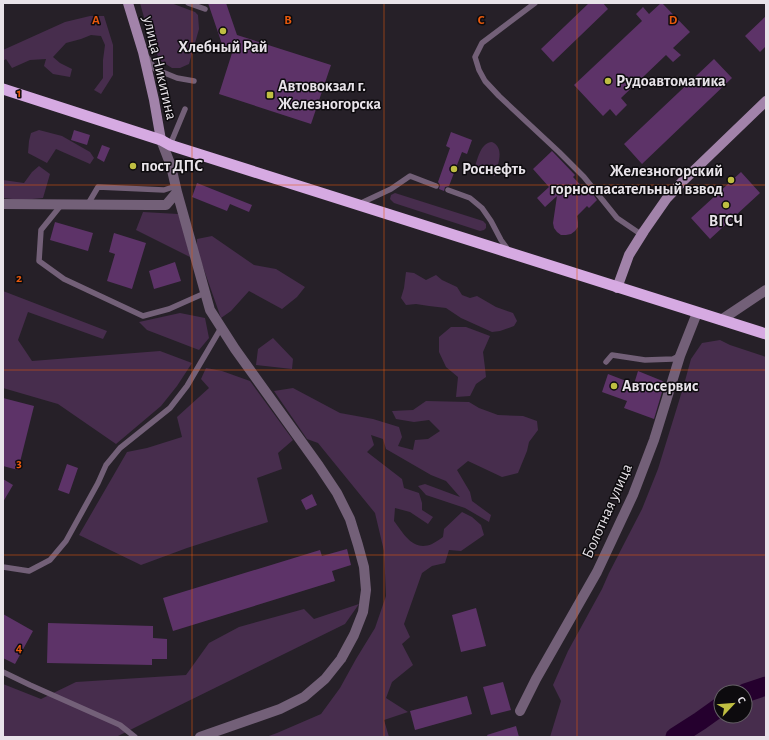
<svg xmlns="http://www.w3.org/2000/svg" width="769" height="740" font-family="'Alegreya Sans',sans-serif">
<rect width="100%" height="100%" fill="#262028"/>
<path fill="#472d4d" fill-rule="evenodd" d="M140,3H171L195,12L198,15L199,29L189,64L180,68H172L161,61L152,46Z
M90,16H104L113,45V75L101,94L94,90L103,78V60L105,45L101,36L91,35L81,39L66,43L53,57L60,63L72,69L70,77L53,74L44,66L46,59L30,60L12,68L6,59L3,61V50L65,22Z
M39,130L62,136L90,152L94,158L90,164L56,149L47,163L28,153L29,141L31,133Z
M492,142C505,148 498,164 495,176L474,169C478,159 480,143 492,142Z
M39,166L50,174L43,198L22,200L3,198V180L24,183L32,172Z
M395,193L483,221L486,224V228L484,230L480,231L394,203L390,199L391,195Z
M143,212L178,214L183,228L190,257L136,230Z
M212,236L254,265L276,269L305,287L297,297L282,309L249,291L231,311L221,318L197,250V239Z
M406,272L414,273L426,280L436,275L442,280L457,287L462,295L470,298L477,296L496,307L513,313L517,321L514,326L500,331L492,332L461,318L446,308L429,306L416,304L406,305L401,298L404,288Z
M3,291L107,331L103,339L28,312L18,340L32,361L160,351L192,363L177,386L161,406L116,444L58,404L3,388Z
M180,313L205,318L209,338L199,350L147,330L139,322Z
M451,327H466L490,336L483,352L485,368L486,377L476,384L470,396L456,397L458,377L446,367L439,352V337Z
M273,338L293,359L292,369L256,365L258,349Z
M720,340L730,345L766,357V737H550L561,701L553,685L568,651L602,589L609,573L642,509L658,469L683,388L691,359L702,343ZM721,692H745V716H721Z
M206,368L222,371L250,381L293,440L278,453L282,469L257,478L268,522L187,548L141,565L79,535L127,452L147,448L182,437L177,417L209,388L201,379Z
M293,388L340,413L373,419L399,427L402,437L398,446L413,450L415,440L428,439L440,431L429,420L414,422L396,419L392,411L413,410L426,401L469,402L479,408L498,415L523,416L537,421L538,430L529,442L527,451L518,473L502,477L468,461L457,470L470,492L472,501L491,515L489,522L465,508L426,495L418,486L425,484L460,497L446,481L431,475L386,449L383,439L371,435L374,445L367,452L402,479L404,488L419,493L422,503V510L433,517L428,524L410,512L395,508L394,521C404,534 413,552 432,544C436,542 440,539 443,537L444,529L462,512L472,517L481,525L484,535L461,551L449,550L445,563L432,566L422,573L404,624L410,637L402,644L413,665L392,682L386,698L408,712L384,720L389,737H266L277,733L321,714L340,688L356,659L375,628L386,596L384,551L375,513L318,443L307,439L274,391Z
M359,604L345,624L166,712L116,737H3V684L41,699L76,682L186,675L209,643L239,627L304,609L314,619Z"/>
<g fill="none" stroke-linecap="round" stroke-linejoin="round">
<path stroke="#25002e" stroke-width="19" d="M745,693L766,686
M675,737L700,721L721,706"/>
</g>
<path fill="#5d3368" d="M208,3H226L237,35L331,65L311,124L219,94L232,53L224,50Z
M589,3H603L608,9L553,62L541,49Z
M661,3H662L690,32L673,48L681,55L673,62L666,55L621,98L627,105L616,116L610,109L603,116L574,85L642,21L636,14L643,7L649,14Z
M766,16V46L760,52L745,36Z
M714,59L732,78L642,164L624,144Z
M74,130L90,135L87,145L71,140Z
M451,132L472,140L467,154L462,152L449,186L445,187L444,191L439,189L440,185L438,182L450,148L446,146Z
M102,145L110,148L104,162L97,158Z
M552,151L575,175L573,177L590,195L592,193L597,200L589,208L587,206L577,216L578,222V227L575,231L571,234L566,235H561L557,232L554,228L553,223L557,196L545,207L537,198L549,187L533,169Z
M741,172L760,193L710,239L691,218Z
M197,183L252,205L249,212L230,204L227,211L192,197Z
M55,222L93,233L88,251L50,240Z
M114,233L146,243L132,289L107,281L115,254L109,252Z
M175,262L181,281L154,289L149,271Z
M638,371L665,382L654,419L624,408L627,401L602,392L608,374L634,384Z
M3,398L34,406L18,470L3,466Z
M67,464L78,468L69,494L58,490Z
M3,479L13,485L3,502Z
M312,494L317,505L306,510L301,500Z
M347,549L351,565L332,571L335,581L173,631L163,598L320,550L322,556Z
M476,608L486,646L461,652L452,615Z
M3,614L33,631L15,664L3,658Z
M48,623L153,626V638L167,639V659H152V665L47,663Z
M503,682L511,710L491,715L483,687Z
M467,696L472,714L415,730L410,711Z
M516,726L519,737H488L487,735Z"/>
<g fill="none" stroke-linecap="round" stroke-linejoin="round">
<path stroke="#736078" stroke-width="5.5" d="M188,3L205,9
M535,3L482,43L475,57L479,70L485,81L499,96L559,152L584,177L617,218L642,235
M147,57L155,69L177,78L194,81
M170,145L185,109
M448,190L470,198L482,208L491,221L501,240L509,251
M62,204L41,230L39,261L64,279L143,316L169,309L205,293
M88,204L98,187L164,190L176,186
M359,204L391,189L410,176L436,186
M606,362L612,355L645,360L673,359L679,356
M3,567L29,571L50,560L66,541L98,483L106,465L120,448L170,408L187,386L221,328
M3,672L30,685L120,725L135,737"/>
<path stroke="#736078" stroke-width="10" d="M161,140L171,166L177,192L210,310L235,349L319,466L337,493L350,519L358,545L364,567L366,590L363,612L354,635L341,659L325,679L304,697L280,709L200,737
M3,204L149,205H166L177,192
M721,320L766,290
M520,711L536,679L597,572L633,495L654,440L680,356L697,313"/>
<path stroke="#a283aa" stroke-width="10" d="M128,3L143,52L154,100L161,140
M617,288L629,255L644,231L667,198L683,181L766,101"/>
<path stroke="#d6aae2" stroke-width="11" d="M3,89L161,140L170,145L176,147L766,334"/>
</g>
<path fill="none" stroke="#e8590c" stroke-width="1" stroke-opacity="0.55" d="M192,3V737M384,3V737M577,3V737M3,185H766M3,370H766M3,555H766"/>
<g fill="#bfbe42" stroke="#0d0b0e" stroke-width="1.5">
<circle cx="223" cy="31" r="4"/>
<circle cx="608" cy="81" r="4"/>
<rect x="266" y="91" width="8" height="8" rx="2"/>
<circle cx="133" cy="166" r="4"/>
<circle cx="454" cy="169" r="4"/>
<circle cx="731" cy="180" r="4"/>
<circle cx="726" cy="205" r="4"/>
<circle cx="614" cy="386" r="4"/>
</g>
<g text-anchor="middle" dominant-baseline="central" stroke-width="3" stroke-linejoin="round" paint-order="stroke">
<g font-size="16" font-weight="bold" fill="#e8e3e9" stroke="#0d0b0e" text-anchor="start">
<text x="223" y="47" text-anchor="middle">Хлебный Рай</text>
<text x="616" y="81">Рудоавтоматика</text>
<text x="278" y="86">Автовокзал г.<tspan x="278" dy="18">Железногорска</tspan></text>
<text x="141" y="166">пост ДПС</text>
<text x="462" y="169">Роснефть</text>
<text x="723" y="171" text-anchor="end">Железногорский<tspan x="723" dy="18">горноспасательный взвод</tspan></text>
<text x="726" y="221" text-anchor="middle">ВГСЧ</text>
<text x="622" y="386">Автосервис</text>
</g>
<g font-size="16" fill="#e8e3e9" stroke="#0d0b0e">
<text transform="translate(160 68) rotate(77)">улица Никитина</text>
<text transform="translate(607 511) rotate(-66)">Болотная улица</text>
</g>
</g>
<g font-size="13" text-anchor="middle" font-weight="bold" fill="#e8590c" stroke="#0d0b0e" stroke-width="3" stroke-linejoin="round" paint-order="stroke">
<text x="96" y="24">A</text>
<text x="288" y="24">B</text>
<text x="481" y="24">C</text>
<text x="673" y="24">D</text>
<text x="19" y="97">1</text>
<text x="19" y="282">2</text>
<text x="19" y="467">3</text>
<text x="19" y="652">4</text>
</g>
<rect width="769" height="740" fill="none" stroke="#e8e3e9" stroke-width="8"/>
<g transform="translate(733 704) rotate(64)"><circle r="19" fill="#0d0b0e" stroke="#656166"/>
<path d="M0-3L7 15L0 10L-7 15Z" fill="#bfbe42"/>
<text y="-6" font-size="11" font-weight="bold" text-anchor="middle" fill="#e8e3e9">С</text>
</g>
</svg>
